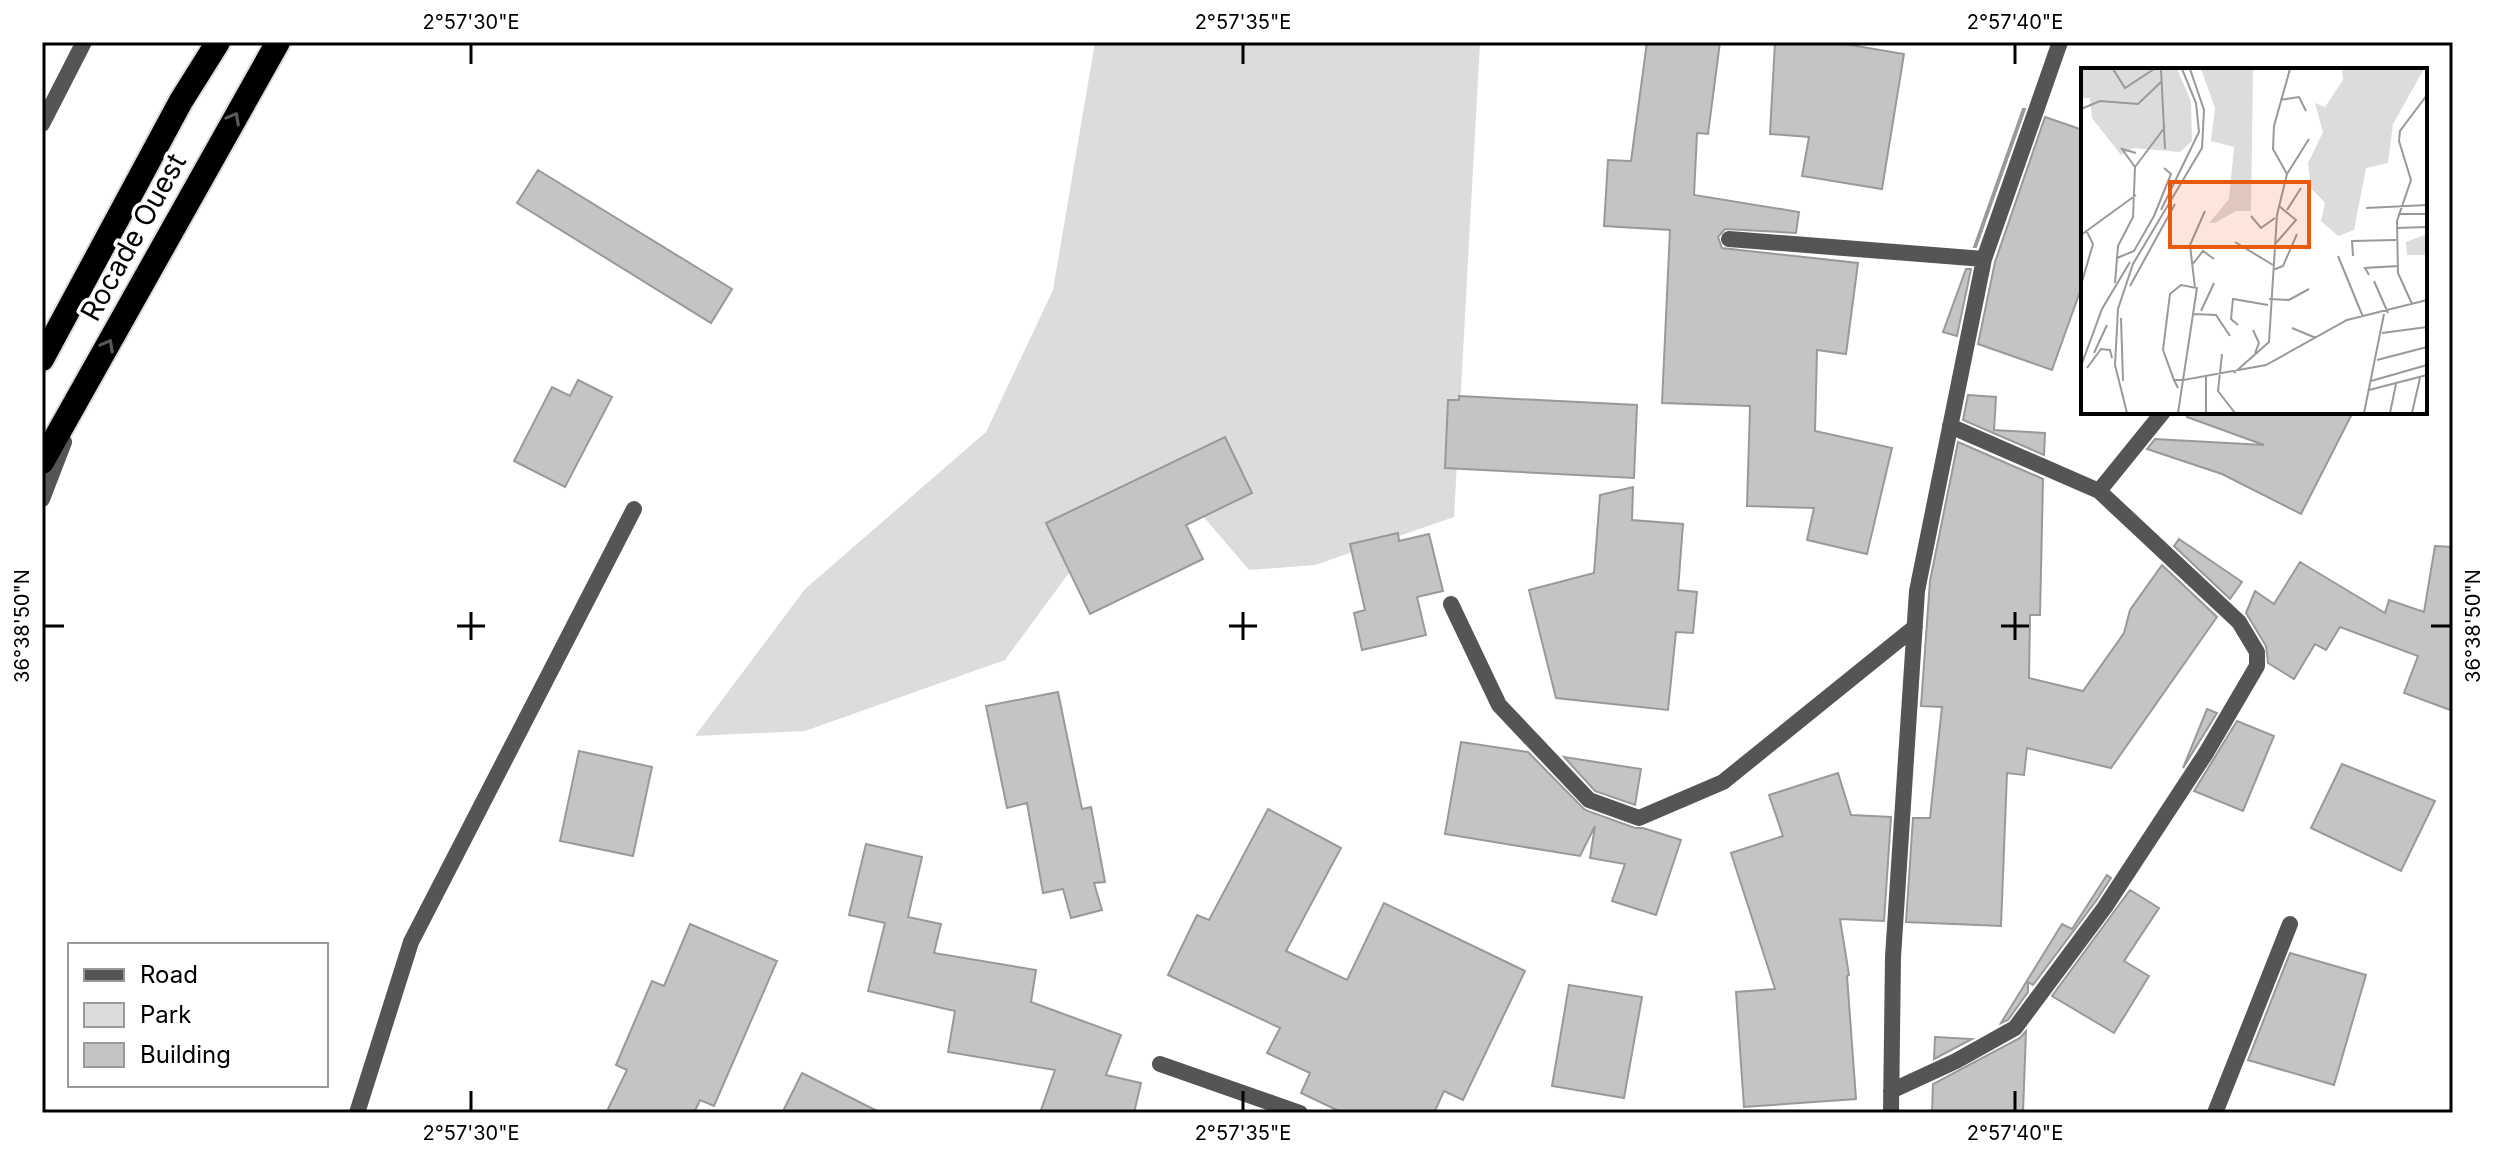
<svg xmlns="http://www.w3.org/2000/svg" width="2495" height="1155" font-family="Inter,sans-serif">
<rect width="100%" height="100%" fill="#fff"/>
<path fill="#dcdcdc" d="M1095,42H1480L1454,517L1315,565L1249,570L1196,508L1082,555L1005,660L805,731L695,736L805,589L986,432L1053,290Z"/>
<path fill="#c4c4c4" stroke="#999" stroke-width="2" d="M1647,42H1720L1708,134L1697,133L1694,195L1799,212L1796,233L1725,229L1718,237L1722,248L1858,263L1846,354L1817,350L1815,431L1892,448L1867,554L1807,540L1814,508L1747,506L1750,406L1662,403L1670,230L1604,226L1608,160L1631,161Z
M1775,42H1833L1904,54L1882,189L1802,176L1809,137L1770,134Z
M2023,109H2025L1976,247H1974Z
M2045,117L2083,130V283L2052,370L1978,344L1995,262Z
M538,170L732,289L711,323L517,203Z
M1966,269H1971L1957,336L1943,332Z
M578,380L612,397L565,487L514,461L552,387L570,396Z
M1968,395L1996,397L1994,430L2045,433L2044,455L1963,420Z
M1459,396L1637,405L1634,478L1445,468L1448,400H1459Z
M2188,412H2353L2301,514L2222,474L2147,449L2155,439L2264,445L2187,417Z
M1225,437L1252,493L1186,525L1203,559L1090,614L1046,523Z
M1958,442L2043,479L2040,615H2030L2029,678L2083,691L2124,633L2130,610L2162,565L2217,617L2111,768L2027,748L2024,775L2007,773L2001,926L1906,922L1913,818H1930L1942,707L1921,706L1930,581Z
M1633,487L1632,520L1683,524L1678,590L1697,592L1693,633L1676,632L1668,710L1556,698L1529,590L1594,573L1600,495Z
M1398,533L1399,541L1429,534L1443,591L1417,597L1426,635L1362,650L1354,613L1365,610L1350,544Z
M2179,539L2242,582L2230,599L2174,546Z
M2435,546L2453,547V711L2404,693L2418,656L2340,627L2326,650L2315,644L2294,679L2268,663L2266,646L2246,613L2255,591L2274,604L2300,562L2385,613L2389,600L2424,612Z
M1058,692L1082,809L1091,807L1105,882L1094,883L1102,910L1071,918L1063,889L1043,893L1027,803L1007,808L986,706Z
M2207,709L2217,713L2183,768Z
M2237,721L2274,736L2243,811L2194,791Z
M1461,742L1528,752L1585,810L1635,828H1643L1681,840L1656,915L1612,901L1625,864L1590,858L1595,826L1580,856L1445,834Z
M579,751L652,767L633,856L560,841Z
M1564,757L1641,769L1635,805L1595,791Z
M2342,764L2435,801L2401,871L2311,828Z
M1838,773L1851,815L1891,817L1884,921L1840,919L1849,975L1847,976L1856,1099L1744,1107L1736,992L1775,989L1731,853L1783,836L1769,795Z
M1268,809L1341,848L1286,951L1347,980L1384,903L1525,971L1463,1100L1444,1091L1434,1113H1343L1301,1093L1310,1073L1267,1053L1280,1028L1168,975L1197,915L1209,920Z
M866,844L922,857L908,917L941,924L934,953L1036,970L1031,1002L1121,1035L1106,1075L1141,1083L1134,1113H1040L1055,1070L948,1052L955,1011L868,991L885,923L849,915Z
M2107,875L2111,878L2096,901L2033,985L2028,982V992L2008,1020L2001,1023L2062,924L2072,929Z
M2130,890L2159,908L2124,961L2149,976L2114,1033L2052,996Z
M690,924L777,961L714,1106L700,1100L694,1113H606L627,1070L616,1065L652,981L664,986Z
M2290,953L2366,975L2334,1085L2248,1060Z
M1569,985L1642,997L1624,1098L1552,1086Z
M2026,1031L2023,1113H1932L1933,1084L2020,1038Z
M1935,1037L1972,1039L1934,1059Z
M802,1073L881,1113H782Z"/>
<g fill="none" stroke-linecap="round" stroke-linejoin="round">
<g stroke="#dbdbdb" stroke-width="28">
<path id="highway" d="M42,359L181,101L218,42
M42,462L278,42"/>
</g>
<path stroke="#555" stroke-width="16" d="M42,124L84,42
M42,499L64,442"/>
<path stroke="#555" stroke-width="16" d="M1729,239L1984,259
M2099,491L2163,412
M1451,604L1499,705L1589,800L1639,818L1723,782L1915,627
M1160,1064L1300,1113
M1891,1091L1956,1061L2015,1028L2105,907L2206,753L2257,666V652L2239,622L2099,491L1950,426
M357,1113L411,942L634,509
M1891,1113L1893,957L1917,591L1984,259L2060,42
M2215,1113L2290,924"/>
<use href="#highway" stroke="#000" stroke-width="24"/>
</g>
<defs><path id="oneway-chevron" d="M-2-3.5L2.5 0L-2 3.5" fill="none" stroke-width="1.6" stroke-linecap="round" stroke-linejoin="round" transform="scale(2)"/></defs>
<g stroke="#595959">
<use href="#oneway-chevron" transform="translate(234 118) rotate(-61)"/>
<use href="#oneway-chevron" transform="translate(108 345) rotate(-61)"/>
</g>
<path fill="none" stroke="#000" stroke-width="3" d="M471,44V64M1243,44V64M2015,44V64M471,612V640M1243,612V640M2015,612V640M44,626H64M457,626H485M1229,626H1257M2001,626H2029M2431,626H2451M471,1091V1111M1243,1091V1111M2015,1091V1111"/>
<g text-anchor="middle" dominant-baseline="central" stroke-width="7" stroke-linejoin="round" paint-order="stroke">
<g font-size="28" fill="#000" stroke="#fff">
<text transform="translate(133 237) rotate(-61)">Rocade Ouest</text>
</g>
</g>
<g transform="translate(2081 68)">
<rect width="346" height="346" fill="#fff"/>
<path d="M0,1H96L110,33L111,73L99,84L52,80L40,87L11,50L9,30H0ZM120,1H172L170,143H155L134,155H128L148,131L153,79L130,73L134,40ZM261,1H343L312,56L307,95L285,100L273,162L257,168L240,153L244,135L230,120L227,95L242,64L234,35L244,39L262,12ZM346,166V187H326L325,174Z" fill="#dcdcdc"/>
<path fill="none" stroke="#999" stroke-width="2" d="M32,1L44,20L73,1M80,1L84,81M199,32L218,29L225,43M0,41L19,33L57,36L80,14M54,99L41,81L55,85M206,106L228,71M285,140L346,137M80,142L118,64L115,35L101,1M206,142L220,120M317,146H346M170,148L180,160L194,150M315,160L346,159M0,167L55,127M154,174L192,197M195,175L215,152L198,138M257,188L282,249M272,188L271,173L315,172M36,190L53,183L73,148L90,106L83,100M111,197L122,183L133,191M192,202L202,198L216,166M288,207L284,200L317,198M293,213L307,245M34,215L37,178L52,149L54,99L84,59M0,217L12,176L5,162M49,218L94,136M114,220L109,177L124,143M188,231L208,232L228,221M331,236L317,205L316,153L330,112L318,73L319,63L346,27M120,243L133,215M112,246L135,247L149,268M40,250L42,313M157,257L150,251L152,231L187,237M211,260L235,270M172,262L178,275L174,285M301,265L346,259M13,285L26,257M141,286L137,323L154,345M296,292L346,279M0,298L21,241L49,194M6,300L20,281L29,282L31,290M153,305L188,274L196,147L206,106L192,81L193,58L209,1M93,312H102L116,220L100,217L89,226L82,282L93,312L97,320M290,313L346,297M288,322L346,307M46,345L34,297L37,241L52,196L121,80L123,42L109,1M97,345L102,312L185,297L266,252L346,232M125,345V309M283,345L303,246M309,345L315,316M331,345L339,310"/>
<path fill="#e8590c" fill-opacity="0.15" stroke="#e8590c" stroke-width="4" d="M89,114H228V179H89Z"/>
<rect width="346" height="346" fill="none" stroke="#000" stroke-width="4"/>
</g>
<rect width="2495" height="1155" fill="none" stroke="#ffffff" stroke-width="88"/>
<rect x="68" y="943" width="260" height="144" fill="#ffffff" stroke="#999999" stroke-width="2"/>
<rect x="84" y="969" width="40" height="12" fill="#555555" stroke="#999999" stroke-width="2"/>
<text x="140" y="983" font-size="24" fill="#000000">Road</text>
<rect x="84" y="1003" width="40" height="24" fill="#dcdcdc" stroke="#999999" stroke-width="2"/>
<text x="140" y="1023" font-size="24" fill="#000000">Park</text>
<rect x="84" y="1043" width="40" height="24" fill="#c4c4c4" stroke="#999999" stroke-width="2"/>
<text x="140" y="1063" font-size="24" fill="#000000">Building</text>
<rect x="44" y="44" width="2407" height="1067" fill="none" stroke="#000" stroke-width="3"/>
<g font-size="20" text-anchor="middle" fill="#000">
<text x="471" y="29">2°57'30"E</text>
<text x="1243" y="29">2°57'35"E</text>
<text x="2015" y="29">2°57'40"E</text>
<text transform="translate(22 626) rotate(-90)" y="7">36°38'50"N</text>
<text transform="translate(2473 626) rotate(-90)" y="7">36°38'50"N</text>
<text x="471" y="1140">2°57'30"E</text>
<text x="1243" y="1140">2°57'35"E</text>
<text x="2015" y="1140">2°57'40"E</text>
</g>
</svg>
